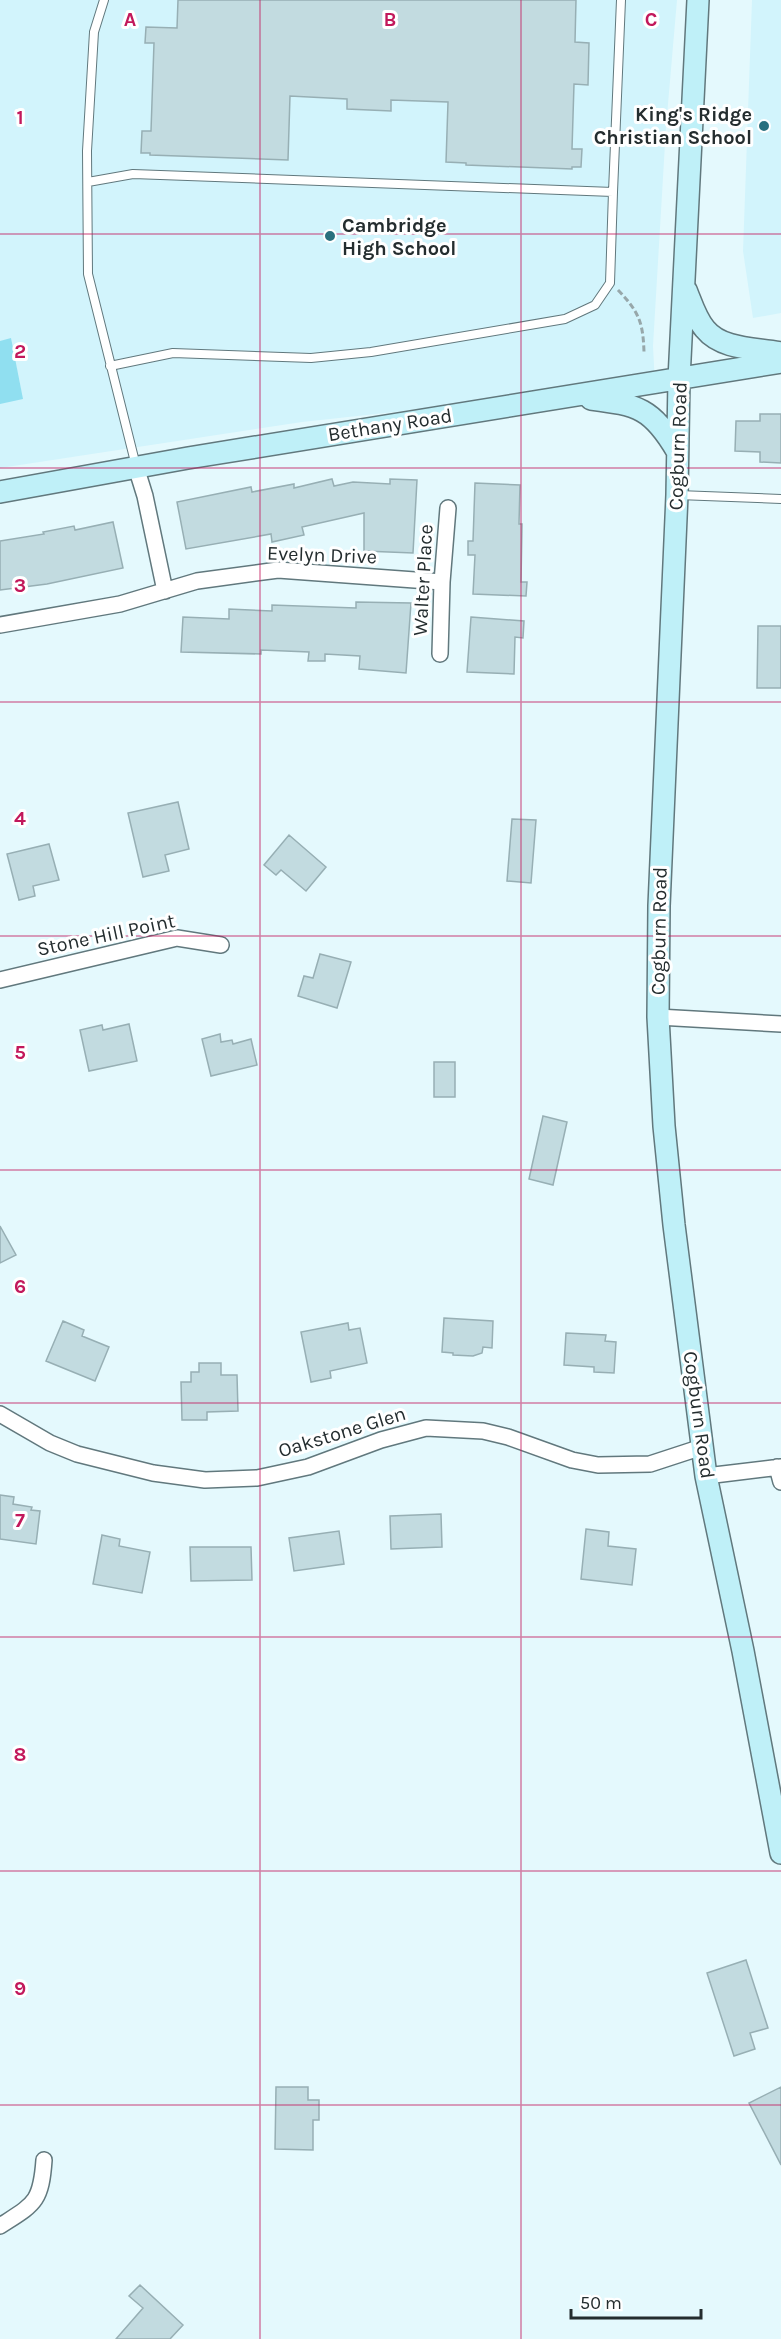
<svg xmlns="http://www.w3.org/2000/svg" width="781" height="2339" font-family="Karla,sans-serif">
<rect width="100%" height="100%" fill="#e4f9fd"/>
<path fill="#d2f4fc" d="M0,0H677L666,127L653,346L655,384L302,422L0,468Z
M752,0H781V313L753,318L743,251Z"/>
<path fill="#90dff0" d="M11,338L23,399L0,404V341Z"/>
<path fill="#c2dbe0" stroke="#97afb4" stroke-width="1.5" d="M178,0H576L575,42L589,43L588,85L574,84L572,149H582L581,167H572V169L466,165V163L446,162L448,102L391,100V111L347,109V99L290,96L288,160L150,155V153H141L142,131H151L154,43H145L146,27L177,28Z
M760,414H781V463L760,462V452L735,451L736,421H760Z
M332,479L334,486L353,482L390,484V479L417,480L413,553L364,551V513L302,527L304,535L272,542L271,534L186,549L177,502L251,487L252,492L294,484V488Z
M475,483L520,485L519,524H522L521,582H527L526,596L473,594L475,555H468V541H473Z
M113,522L123,568L47,584L0,590V541L44,534L43,532L74,526L75,530Z
M356,602L411,603L406,673L359,669L360,656L325,654V661H308L309,652L261,650V654L181,652L183,617L229,619V609L272,611V605L356,608Z
M471,617L524,621L523,638L515,637L514,674L467,672Z
M758,626H781V688H757Z
M178,802L189,849L165,855L169,871L143,877L128,813Z
M512,819L536,820L531,883L507,881Z
M289,835L326,867L306,891L281,870L276,875L264,865Z
M49,844L59,880L33,886L35,896L19,900L7,854Z
M320,954L351,962L337,1008L298,996L304,976L313,978Z
M129,1024L137,1061L89,1071L80,1030L102,1025L103,1030Z
M220,1034L221,1042L232,1040L233,1044L251,1039L257,1065L211,1076L202,1039Z
M434,1062H455V1097H434Z
M543,1116L567,1122L553,1185L529,1179Z
M0,1226L16,1255L0,1263Z
M444,1318L493,1321L492,1348L483,1347L482,1353L473,1356L453,1355V1353L442,1352Z
M63,1321L84,1330L82,1336L109,1347L95,1381L46,1361Z
M348,1323L349,1330L360,1328L367,1363L330,1371L331,1378L311,1382L301,1332Z
M566,1333L606,1335L605,1341L616,1342L614,1373L594,1372V1367L564,1365Z
M199,1363H221V1375H237L238,1411L207,1412V1420H182L181,1382H191V1372H199Z
M0,1495L14,1497L13,1504L32,1507L31,1510L40,1511L36,1544L0,1539Z
M441,1514L442,1547L391,1549L390,1516Z
M586,1529L609,1532L608,1546L636,1549L632,1585L581,1579Z
M339,1531L344,1564L294,1571L289,1538Z
M102,1535L120,1539L119,1546L150,1552L142,1593L93,1584Z
M190,1547H251L252,1580L191,1581Z
M746,1960L768,2028L750,2033L755,2049L734,2056L707,1973Z
M276,2087H308V2100H319V2120H313V2150L275,2149Z
M781,2087V2165L749,2103Z
M140,2285L183,2325L170,2339H116L143,2308L129,2296Z"/>
<g fill="none" stroke-linecap="round" stroke-linejoin="round">
<g stroke="#61787d" stroke-width="10">
<path id="lane" d="M104,0L94,32L87,151L88,274L136,466
M88,182L133,174L613,192L610,283L595,305L565,319L371,352L311,358L173,353L110,366
M613,192L621,0
M678,495L781,499"/>
</g>
<g stroke="#61787d" stroke-width="18">
<path id="street" d="M136,467L145,496L165,591
M0,625L120,604L197,581L278,570L442,582
M440,654L442,582L448,508
M0,980L177,938L221,945
M658,1017L781,1024
M0,1414L50,1443L77,1454L153,1473L205,1480L257,1478L308,1467L381,1440L426,1428L483,1431L508,1437L572,1460L598,1465L650,1464L702,1447
M777,1467L781,1482
M706,1476L781,1467
M0,2226C34,2204 41,2203 44,2160"/>
</g>
<g stroke="#61787d" stroke-width="24">
<path id="secondary" d="M698,0L679,379L677,495L659,906L658,1017L664,1126L674,1225L706,1476L743,1651L781,1853
M686,290C691,302 696,319 705,329C722,350 756,348 781,353
M591,399C638,405 652,408 677,451
M0,492L188,458L781,362"/>
</g>
<path stroke="#97a7aa" stroke-width="3" stroke-dasharray="6 3" stroke-linecap="butt" d="M618,290C639,312 643,322 644,352"/>
<use href="#lane" stroke="#fff" stroke-width="8"/>
<use href="#street" stroke="#fff" stroke-width="15"/>
<use href="#secondary" stroke="#bff0f8" stroke-width="21"/>
</g>
<path fill="none" stroke="#c2185b" stroke-width="1.5" stroke-opacity="0.55" d="M260,0V2339M521,0V2339M0,234H781M0,468H781M0,702H781M0,936H781M0,1170H781M0,1403H781M0,1637H781M0,1871H781M0,2105H781"/>
<g fill="#2a707e" stroke="#fff" stroke-width="2">
<circle cx="764" cy="126" r="6"/>
<circle cx="330" cy="236" r="6"/>
</g>
<g text-anchor="middle" dominant-baseline="central" stroke-width="6" stroke-linejoin="round" paint-order="stroke">
<g font-size="20" font-weight="bold" fill="#242d2f" stroke="#fff" text-anchor="end">
<text x="752" y="114">King's Ridge<tspan x="752" dy="23">Christian School</tspan></text>
<text x="342" y="225" text-anchor="start">Cambridge<tspan x="342" dy="23">High School</tspan></text>
</g>
<g font-size="20" fill="#242d2f" stroke="#fff">
<text transform="translate(390 425) rotate(-9)">Bethany Road</text>
<text transform="translate(678 446) rotate(-88)">Cogburn Road</text>
<text transform="translate(322 555) rotate(2)">Evelyn Drive</text>
<text transform="translate(423 580) rotate(-87)">Walter Place</text>
<text transform="translate(659 931) rotate(-89)">Cogburn Road</text>
<text transform="translate(106 935) rotate(-12)">Stone Hill Point</text>
<text transform="translate(699 1415) rotate(82)">Cogburn Road</text>
<text transform="translate(342 1432) rotate(-17)">Oakstone Glen</text>
</g>
</g>
<g font-size="20" text-anchor="middle" font-weight="bold" fill="#c2185b" stroke="#fff" stroke-width="6" stroke-linejoin="round" paint-order="stroke">
<text x="130" y="26">A</text>
<text x="390" y="26">B</text>
<text x="651" y="26">C</text>
<text x="20" y="124">1</text>
<text x="20" y="358">2</text>
<text x="20" y="592">3</text>
<text x="20" y="825">4</text>
<text x="20" y="1059">5</text>
<text x="20" y="1293">6</text>
<text x="20" y="1527">7</text>
<text x="20" y="1761">8</text>
<text x="20" y="1995">9</text>
</g>
<path d="M571 2309v9h130v-9" fill="none" stroke="#242d2f" stroke-width="3"/>
<text x="580" y="2309" font-size="18" fill="#242d2f" stroke="#ffffff" stroke-width="4.5" paint-order="stroke">50 m</text>
</svg>
